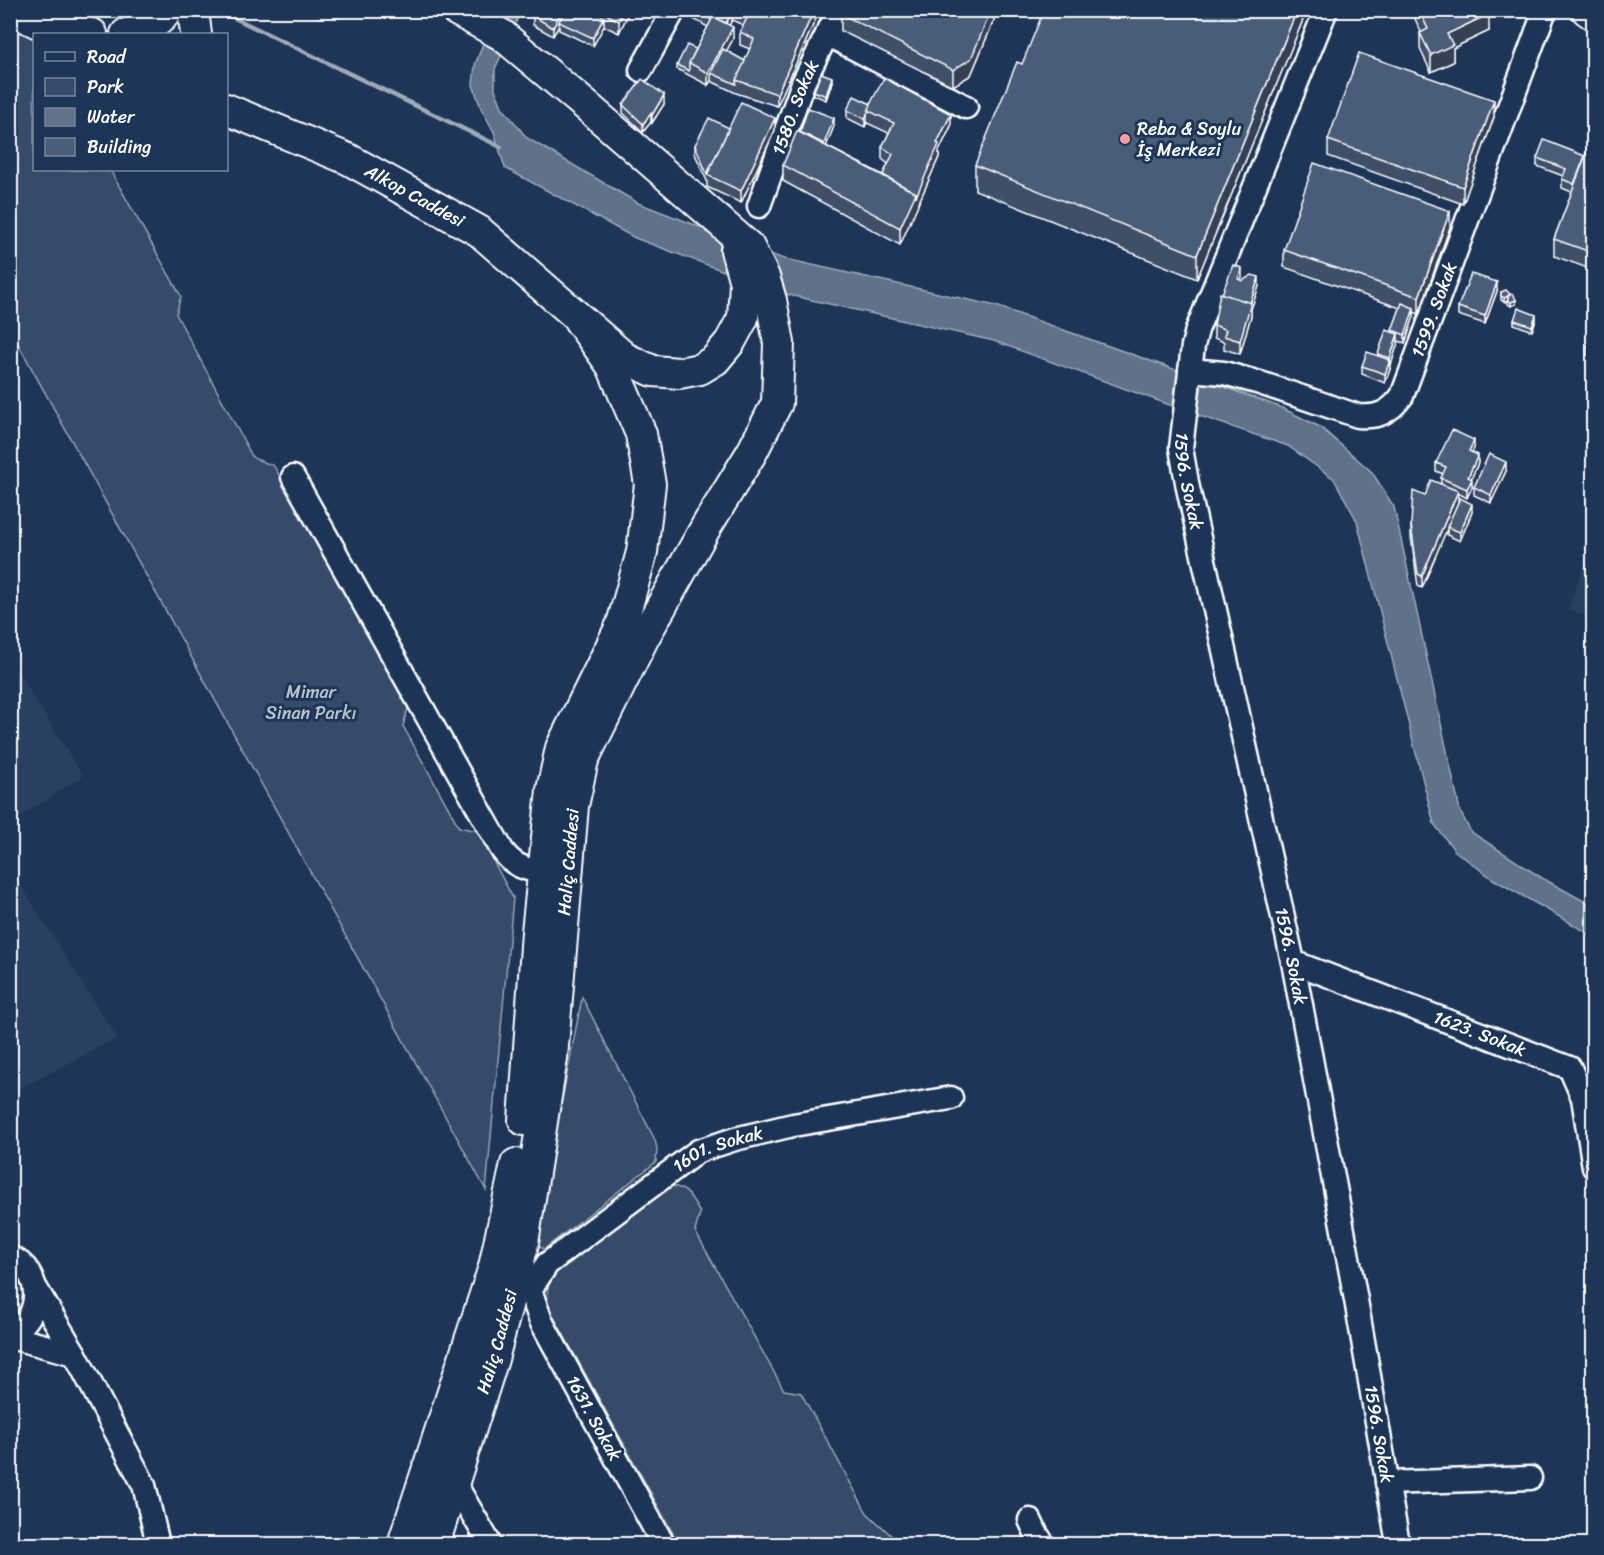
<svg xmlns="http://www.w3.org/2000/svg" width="1604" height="1555" font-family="Sriracha,sans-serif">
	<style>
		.built { fill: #2a4161 }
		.green { fill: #364b69; stroke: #9aa5b4; stroke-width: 1.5 }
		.water { fill: #617289; stroke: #a0aab8; stroke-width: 1.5 }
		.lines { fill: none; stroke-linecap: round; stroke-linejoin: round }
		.stream { stroke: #a0aab8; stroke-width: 4.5 }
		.minor-casing { stroke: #fff; stroke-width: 27 }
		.major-casing { stroke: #fff; stroke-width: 34 }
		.minor { stroke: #1d3557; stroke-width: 22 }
		.major { stroke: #1d3557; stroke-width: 30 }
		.wall { fill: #405068; stroke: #fff; stroke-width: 1.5; fill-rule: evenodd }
		.shaded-wall { fill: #344155; stroke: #fff; stroke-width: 1.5 }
		.building { fill: #4a5d79; stroke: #fff; stroke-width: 1.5 }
		.poi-dot { fill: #ff9aa2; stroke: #1d3557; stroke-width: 2 }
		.labels { text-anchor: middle; stroke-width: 6; stroke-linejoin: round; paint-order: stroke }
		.street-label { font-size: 18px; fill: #fff; stroke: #1d3557 }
		.poi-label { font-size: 18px; fill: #fff; stroke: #1d3557; text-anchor: start }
		.park-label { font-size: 18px; fill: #b9c0ca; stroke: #1d3557 }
	</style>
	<rect width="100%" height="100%" fill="#1d3557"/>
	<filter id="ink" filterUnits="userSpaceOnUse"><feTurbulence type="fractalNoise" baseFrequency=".0167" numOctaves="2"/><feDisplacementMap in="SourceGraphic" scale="12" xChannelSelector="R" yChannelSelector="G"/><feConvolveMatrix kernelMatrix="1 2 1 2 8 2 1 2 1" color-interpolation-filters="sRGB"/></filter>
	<g filter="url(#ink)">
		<g class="built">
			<polygon points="1593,539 1593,619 1568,609"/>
			<polygon points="11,661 83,776 11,823 10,823"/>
			<polygon points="10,868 117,1038 11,1093 10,1093"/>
		</g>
		<g class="green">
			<polygon points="10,22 35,34 34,170 110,170 181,296 176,314 253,458 274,466 408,708 403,726 459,827 477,831 513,898 486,1190 11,331"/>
			<polygon points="582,997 655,1140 657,1149 656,1162 544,1249 534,1244"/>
			<path d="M672,1186C690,1189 692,1200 700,1213L695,1231L784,1390L801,1393L867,1513L892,1536L915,1544H679L549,1308C545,1294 548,1285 554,1273L640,1207Z"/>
		</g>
		<polygon class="water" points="495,11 521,11 495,69 495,89 502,107 527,138 638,203 781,258 996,306 1280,407 1320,427 1372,472 1394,507 1460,811 1471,832 1542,878 1593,906 1593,936 1493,879 1455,851 1434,824 1357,521 1334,479 1288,446 1200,416 994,341 785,294 635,238 505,168 494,132 481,108 473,85 475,65"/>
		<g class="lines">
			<polyline class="stream" points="220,11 501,147"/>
			<defs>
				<g id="minor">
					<path id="s1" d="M1326,10L1197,330L1193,346L1181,448L1188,488L1293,962L1356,1300L1398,1544"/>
					<polyline points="827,34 966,107"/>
					<polyline points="641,70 674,10"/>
					<path id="s2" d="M759,206L803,83L839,10"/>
					<path id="s3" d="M1190,370L1224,373L1260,383L1358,416C1378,418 1390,412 1402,396L1545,10"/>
					<path d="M293,477L502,850C512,865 525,870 544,872"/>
					<path id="s4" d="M1293,962L1570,1068L1583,1098L1594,1167"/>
					<path d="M10,1257C44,1271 43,1319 10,1333"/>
					<polyline points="35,1287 75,1354 144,1485 158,1544"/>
					<polyline points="10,1337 75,1354"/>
					<polyline points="454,1482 490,1544"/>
					<polyline points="1387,1483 1530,1478"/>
					<polyline points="1030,1520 1036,1533 1043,1544"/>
					<path id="s5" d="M663,1544L541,1321L530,1290L547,1264L698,1151L735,1139L793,1125L951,1098"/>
				</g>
				<g id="major">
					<polyline points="11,10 61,34"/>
					<polyline points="193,10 196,34"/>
					<polyline points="1587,10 1594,15"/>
					<polyline points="44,26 92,34"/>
					<path d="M126,34C142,31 158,25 167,10"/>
					<path id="s6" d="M226,109L348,159L479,231L625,358L653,371L679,373L700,369L715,360L730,342L743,318L745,283L736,250"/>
					<polyline points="524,1120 537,932 552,790 561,748 622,624 642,552 650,484 641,434 612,366 579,320"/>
					<polyline points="403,1544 494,1267 516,1164"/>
					<path id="s7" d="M434,1544L493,1359L522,1249L552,1058L573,806L583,760L643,639L706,527L752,452L777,403L779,343L771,300L764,277L749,247L589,108L502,35L456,10"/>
				</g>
			</defs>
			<use href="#minor" class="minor-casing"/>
			<use href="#major" class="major-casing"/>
			<use href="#minor" class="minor"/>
			<use href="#major" class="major"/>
		</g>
		<g class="wall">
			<polygon points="536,10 630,10 619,33 604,26 593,46 559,30 559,25 553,36 533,25 533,16"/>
			<path d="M690,10H825L823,16L818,14L777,106L736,93L711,81L708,85L677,69V65L696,49L708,27L690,17ZM732,20L743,25L740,32V45L750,49L745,61L726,51L733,39L729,25Z"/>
			<polygon points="994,10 994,20 971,75 953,86 841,31 841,14"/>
			<polygon points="1307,10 1197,279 975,190 975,165 1022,64"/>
			<polygon points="1411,10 1487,10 1489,31 1453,48 1453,62 1431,72 1420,49 1420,33 1421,32"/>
			<polygon points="832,82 826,100 814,95 814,91"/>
			<polygon points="664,104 652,123 651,122 643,132 623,113 623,105"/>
			<polygon points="871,104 951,126 939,151 939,157 900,245 783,181 783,165 800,132 834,126 826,146 883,175 888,164 882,159 882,147 889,133 867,123 867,121 865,127 847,118 847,110"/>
			<polygon points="1494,117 1463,204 1328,156 1328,140"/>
			<polygon points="729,128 775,130 741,203 707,187 707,181 695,154 695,145"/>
			<polygon points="1593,151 1593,270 1554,256 1554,239 1572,192 1562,188 1562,179 1563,176 1537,166 1537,158 1585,156"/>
			<polygon points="1450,227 1419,314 1414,312 1414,316 1405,343 1398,341 1390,369 1385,383 1362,374 1362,366 1378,356 1378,354 1392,332 1400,308 1284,267 1284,250"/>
			<polygon points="1242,277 1240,280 1259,286 1251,309 1251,316 1240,354 1224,349 1224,342 1214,338 1214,325 1222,294"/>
			<polygon points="1497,291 1485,324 1458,315 1458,307"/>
			<polygon points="1501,292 1509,296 1516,304 1511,306 1508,304 1508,301 1504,302 1501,300"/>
			<polygon points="1536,319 1532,331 1514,324 1514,320"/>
			<polygon points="1593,333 1593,358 1587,355 1587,347"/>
			<polygon points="1474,448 1472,452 1478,463 1471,479 1472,487 1467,498 1458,493 1458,503 1472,512 1460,541 1447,535 1447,528 1422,588 1418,586 1411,537 1411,525 1425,496 1441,484 1441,478 1443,474 1436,471 1436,463"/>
			<polygon points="1506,471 1491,503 1474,495 1474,487"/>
		</g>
		<g class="shaded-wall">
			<polygon points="562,10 567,10 559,22 559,25 553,36 553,28"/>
			<polygon points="624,10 630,10 619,33 619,21"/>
			<polygon points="814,10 818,10 818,14 777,106 777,94"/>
			<polygon points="991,10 994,10 994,20 971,75 953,86 953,70"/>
			<polygon points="1297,10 1307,10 1197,279 1197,255"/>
			<polygon points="732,12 732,20 724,35 724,27"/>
			<polygon points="1489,14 1489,31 1453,48 1453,62 1431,72 1431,55 1447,34"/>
			<polygon points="604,17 604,26 593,46 593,38"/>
			<polygon points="733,27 733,39 714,74 711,73 711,81 708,85 708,73"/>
			<polygon points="832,77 832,82 826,100 826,96"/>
			<polygon points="664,95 664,104 652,123 652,115"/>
			<polygon points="1494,100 1494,117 1463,204 1463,187"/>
			<polygon points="651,113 651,122 643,132 643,124"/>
			<polygon points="867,113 867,121 865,127 865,119"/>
			<polygon points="951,114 951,126 939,151 939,157 900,245 900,228 937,143"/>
			<polygon points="775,118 775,130 741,203 741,191"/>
			<polygon points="834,118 834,126 821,160 821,151"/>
			<polygon points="1450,211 1450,227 1419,314 1419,297"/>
			<polygon points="1242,268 1242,277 1238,288 1238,279"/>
			<polygon points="1259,277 1259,286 1251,309 1251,316 1240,354 1240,341 1249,307"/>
			<polygon points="1497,282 1497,291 1485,324 1485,316"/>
			<polygon points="1508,296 1508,301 1504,302 1504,298"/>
			<polygon points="1516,300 1516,304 1511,306 1511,302"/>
			<polygon points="1414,308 1414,316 1405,343 1405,335"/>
			<polygon points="1536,315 1536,319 1532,331 1532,326"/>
			<polygon points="1398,334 1398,343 1390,367 1390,358"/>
			<polygon points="1390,360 1390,369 1385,383 1385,374"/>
			<polygon points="1474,440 1474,448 1469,459 1469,451"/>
			<polygon points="1478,455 1478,463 1468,486 1468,477"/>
			<polygon points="1506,462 1506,471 1491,503 1491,495"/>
			<polygon points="1472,479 1472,487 1467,498 1467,489"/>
			<polygon points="1458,491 1458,503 1422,588 1422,576"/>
			<polygon points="1472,504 1472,512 1460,541 1460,532"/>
		</g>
		<g class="building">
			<polygon points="536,10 562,10 553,28 533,16"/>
			<polygon points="565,10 590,10 604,17 593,38 559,22"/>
			<polygon points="598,10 624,10 619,21"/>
			<polygon points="693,10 749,10 745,18 732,12 726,23 713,17 712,20"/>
			<polygon points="751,10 814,10 777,94 736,80 754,39 740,32"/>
			<polygon points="843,10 991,10 971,59 953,70 841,14"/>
			<polygon points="1044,10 1297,10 1197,255 975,165 1017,62 1022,64"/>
			<polygon points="1419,10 1487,10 1489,14 1447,34 1453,45 1431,55 1420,33 1428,29"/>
			<polygon points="713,17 733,27 708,73 689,63"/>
			<polygon points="687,45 696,49 689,63 689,71 677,65"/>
			<polygon points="723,49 745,61 736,80 736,84 711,73"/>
			<polygon points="1359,53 1494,100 1463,187 1328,140"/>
			<polygon points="821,73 832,77 826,96 814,91"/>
			<polygon points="884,78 951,114 937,143 939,144 916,197 916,193 883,175 893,154 882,147 894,123 867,110"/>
			<polygon points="642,79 664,95 652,115 651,113 643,124 623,105"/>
			<polygon points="854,96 871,104 865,119 847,110"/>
			<polygon points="741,102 775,118 741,191 707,175"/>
			<polygon points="808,108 834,118 824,144 800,132"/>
			<polygon points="709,118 729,128 707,174 695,145"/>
			<polygon points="797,131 916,193 900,228 783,165"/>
			<polygon points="1544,140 1585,156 1574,184 1562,179 1566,169 1537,158"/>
			<polygon points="1588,149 1593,151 1593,253 1554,239"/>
			<polygon points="1314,163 1450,211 1419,297 1284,250"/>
			<polygon points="1233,265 1242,268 1238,279 1242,281 1252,275 1259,277 1250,303 1222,294"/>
			<polygon points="1471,274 1497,282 1485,316 1458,307"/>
			<polygon points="1506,290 1509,293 1509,296 1511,294 1514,295 1516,300 1511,302 1508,300 1508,296 1504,298 1501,296 1501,292"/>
			<polygon points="1220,293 1251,303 1240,341 1224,336 1226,330 1214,325"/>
			<polygon points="1402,303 1414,308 1405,335 1392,330"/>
			<polygon points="1518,308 1536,315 1532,326 1514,320"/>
			<polygon points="1386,330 1398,334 1390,358 1378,354"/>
			<polygon points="1593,333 1593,349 1587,347"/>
			<polygon points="1367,352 1390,360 1385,374 1362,366"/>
			<polygon points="1452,430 1474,440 1469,451 1478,455 1468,477 1472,479 1467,489 1441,478 1446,467 1436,463"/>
			<polygon points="1489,454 1506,462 1491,495 1474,487"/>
			<polygon points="1431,480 1458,491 1422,576 1418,574 1411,525 1413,491 1425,496"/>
			<polygon points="1460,498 1472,504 1460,532 1447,527"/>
		</g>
	</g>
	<circle class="poi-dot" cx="1125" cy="139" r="6"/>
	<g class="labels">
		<g class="street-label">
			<text dy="6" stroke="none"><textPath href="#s2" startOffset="105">1580. Sokak</textPath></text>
			<text dy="6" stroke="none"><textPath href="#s6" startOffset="208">Alkop Caddesi</textPath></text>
			<text dy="6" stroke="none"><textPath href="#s3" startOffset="318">1599. Sokak</textPath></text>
			<text dy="6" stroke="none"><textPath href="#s1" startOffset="498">1596. Sokak</textPath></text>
			<text dy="6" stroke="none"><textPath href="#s7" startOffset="698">Haliç Caddesi</textPath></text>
			<text dy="6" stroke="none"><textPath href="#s1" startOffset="984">1596. Sokak</textPath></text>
			<text dy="6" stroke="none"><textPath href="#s4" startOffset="200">1623. Sokak</textPath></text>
			<text dy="6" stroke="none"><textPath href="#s5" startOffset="526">1601. Sokak</textPath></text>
			<text dy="6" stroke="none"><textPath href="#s7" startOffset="212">Haliç Caddesi</textPath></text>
			<text transform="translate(594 1418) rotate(61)" y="6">1631. Sokak</text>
			<text dy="6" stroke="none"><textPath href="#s1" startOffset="1470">1596. Sokak</textPath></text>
		</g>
		<g class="poi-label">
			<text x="1137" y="135">Reba &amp; Soylu<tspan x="1137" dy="21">İş Merkezi</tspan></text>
		</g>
		<g class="park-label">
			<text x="311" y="698">Mimar<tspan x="311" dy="21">Sinan Parkı</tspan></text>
		</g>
	</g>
	<rect width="1604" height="1555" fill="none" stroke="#1d3557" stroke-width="36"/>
	<rect x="18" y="18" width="1568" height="1519" fill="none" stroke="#fff" stroke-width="2" filter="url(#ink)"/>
	<rect x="33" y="33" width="195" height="138" fill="#1d3557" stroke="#77869a" stroke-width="1.5"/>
	<rect x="45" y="52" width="30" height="9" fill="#1d3557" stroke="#77869a" stroke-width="1.5"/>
	<text x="87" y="63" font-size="18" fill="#ffffff">Road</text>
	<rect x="45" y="78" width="30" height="18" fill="#364b69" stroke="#77869a" stroke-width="1.5"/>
	<text x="87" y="93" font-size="18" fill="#ffffff">Park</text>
	<rect x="45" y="108" width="30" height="18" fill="#617289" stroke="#77869a" stroke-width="1.5"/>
	<text x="87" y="123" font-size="18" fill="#ffffff">Water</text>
	<rect x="45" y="138" width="30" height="18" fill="#4a5d79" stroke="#77869a" stroke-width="1.5"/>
	<text x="87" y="153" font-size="18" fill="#ffffff">Building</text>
</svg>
